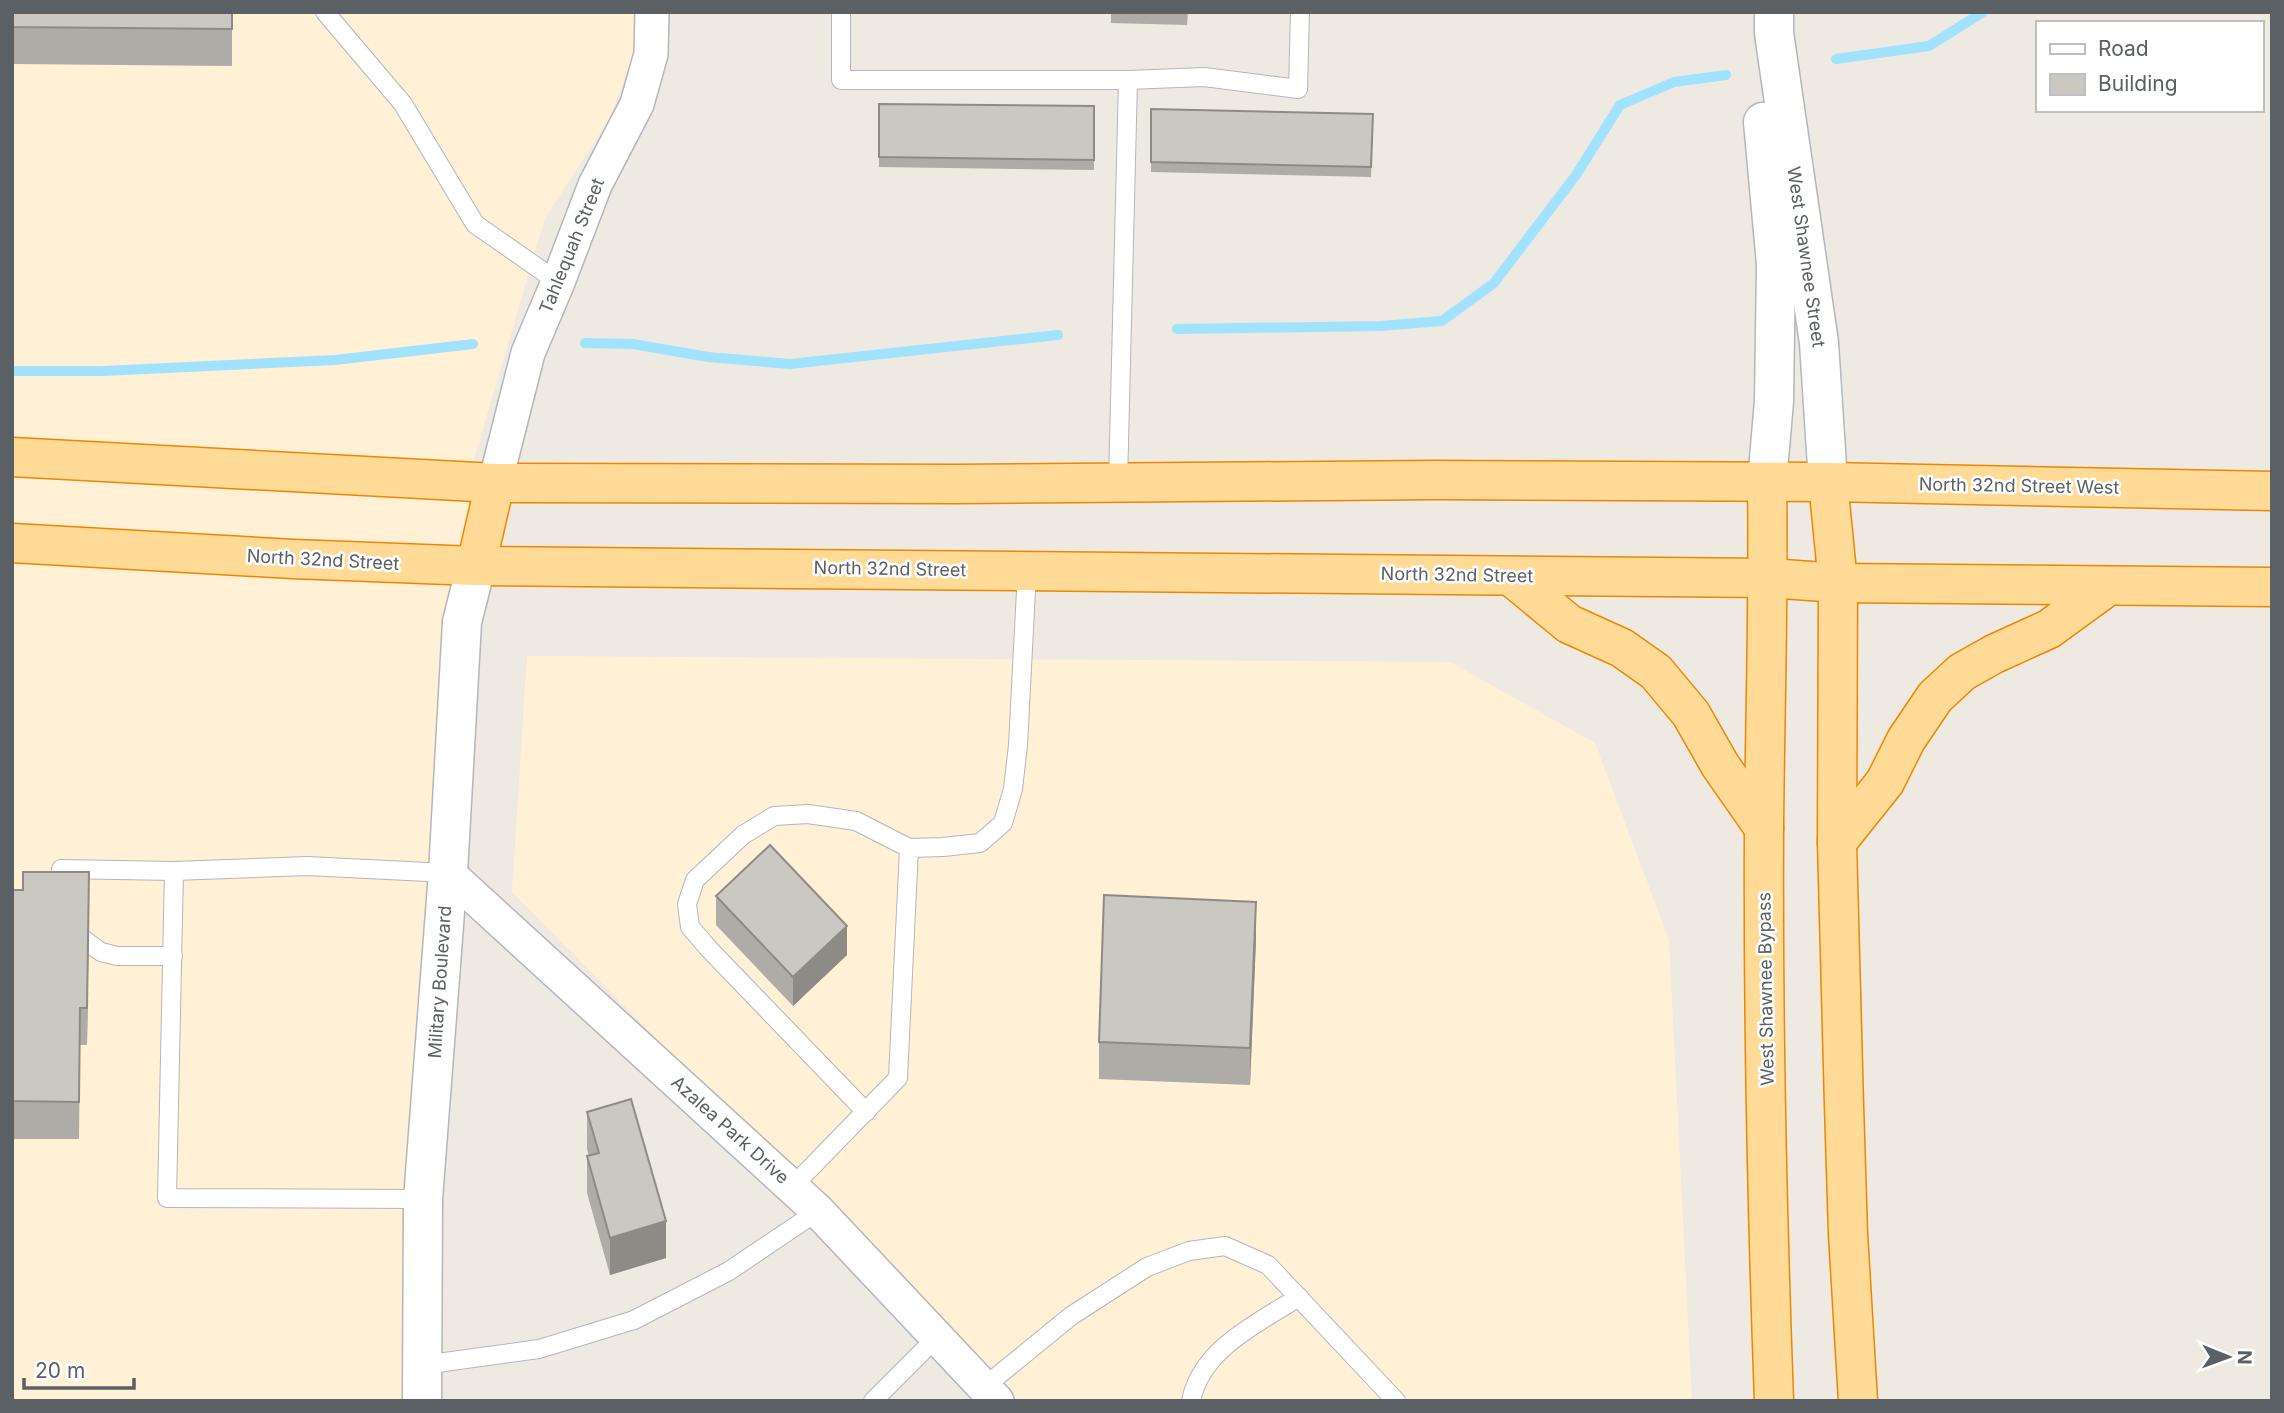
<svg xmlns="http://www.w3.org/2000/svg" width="2284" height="1413" font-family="Inter,sans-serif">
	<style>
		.commercial { fill: #fff0d6 }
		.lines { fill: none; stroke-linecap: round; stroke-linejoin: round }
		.stream { stroke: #a1e2ff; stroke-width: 10 }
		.service-casing { stroke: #b3b6ba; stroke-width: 20 }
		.minor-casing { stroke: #b3b6ba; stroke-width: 36 }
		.tertiary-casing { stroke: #b3b6ba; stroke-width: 41 }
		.trunk-casing { stroke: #f08600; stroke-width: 41 }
		.service { stroke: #fff; stroke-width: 18 }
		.minor { stroke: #fff; stroke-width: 33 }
		.tertiary { stroke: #fff; stroke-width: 38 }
		.trunk { stroke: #ffdb97; stroke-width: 38 }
		.wall { fill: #afaba6 }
		.shaded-wall { fill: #8e8b87 }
		.building { fill: #cbc7c1; stroke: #8e8b87; stroke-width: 2 }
		.labels { text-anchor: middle; stroke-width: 5; stroke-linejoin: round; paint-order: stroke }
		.street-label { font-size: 18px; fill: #5a6063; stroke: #fff }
	</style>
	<rect width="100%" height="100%" fill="#eeeae2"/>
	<g class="commercial">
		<polygon points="12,12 637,12 635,51 610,118 545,218 473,463 435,1401 12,1401"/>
		<polygon points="527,656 1450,662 1595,743 1669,940 1692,1401 1013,1401 512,892"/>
	</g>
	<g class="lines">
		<g class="stream">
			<polyline points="1836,59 1929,46 1983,12"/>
			<polyline points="1177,329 1381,326 1442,321 1494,283 1576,175 1620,105 1674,82 1726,75"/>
			<polyline points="585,343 633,344 708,357 790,364 1058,335"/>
			<polyline points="12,371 103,371 335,360 473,344"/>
		</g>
		<defs>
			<g id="service">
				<polyline points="325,12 403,104 475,224 558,282"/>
				<polyline points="841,12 841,80 1128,80 1204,77 1298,89 1300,12"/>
				<polyline points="1118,483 1128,80"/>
				<polyline points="174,871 167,1198 423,1199"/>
				<polyline points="62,894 61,869 174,871 307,866 448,873"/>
				<polyline points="71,928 72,931 101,952 117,956 173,956"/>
				<polyline points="866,1112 709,949 690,927 687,904 695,880 743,835 774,816 808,814 856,821 909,848"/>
				<polyline points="792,1187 898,1078 909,848 943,847 980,843 1003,823 1013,789 1018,745 1027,571"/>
				<polyline points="423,1365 539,1349 634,1320 729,1271 818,1211"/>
				<polyline points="984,1387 1071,1316 1147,1267 1189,1251 1225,1246 1268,1265 1396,1401"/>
				<polyline points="873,1401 937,1337"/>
				<path d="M1191,1401C1201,1349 1258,1323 1299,1297"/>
			</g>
			<g id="minor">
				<polyline points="495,483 528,353 558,282 595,185 637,104 651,54 652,12"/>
				<polyline points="448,873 818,1211 997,1401"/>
			</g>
			<g id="tertiary">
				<polyline points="1774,12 1774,33 1819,343 1828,482"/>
				<polyline points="1763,122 1776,264 1774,401 1767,482"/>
				<polyline points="422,1401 423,1199 448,873 462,622 476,566"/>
			</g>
			<g id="trunk">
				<polyline points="12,457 495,483 957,484 1435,480 1828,482 2272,491"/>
				<path d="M1767,482C1769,597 1765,712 1764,827C1763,1018 1767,1210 1774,1401"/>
				<polyline points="1828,482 1838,583 1837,842 1844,1105 1848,1234 1858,1401"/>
				<polyline points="12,543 293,559 476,566 1769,578 1838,583 2272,587"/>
				<polyline points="476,566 495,483"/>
				<polyline points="1512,577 1569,624 1622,648 1656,672 1691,714 1720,765 1764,828"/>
				<polyline points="1837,842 1885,782 1906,740 1935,697 1962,672 1994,654 2049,629 2108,586"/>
			</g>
		</defs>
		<use href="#service" class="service-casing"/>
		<use href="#minor" class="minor-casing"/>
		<use href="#tertiary" class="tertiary-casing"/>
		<use href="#trunk" class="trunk-casing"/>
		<use href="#service" class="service"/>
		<use href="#minor" class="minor"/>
		<use href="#tertiary" class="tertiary"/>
		<use href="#trunk" class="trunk"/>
	</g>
	<g class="wall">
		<polygon points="12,12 232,12 232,66 12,64"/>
		<polygon points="1111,12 1188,12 1187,25 1111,23"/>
		<polygon points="879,104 1094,106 1094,170 879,167"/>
		<polygon points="1151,109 1373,114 1371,177 1151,172"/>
		<polygon points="12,890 89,909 87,1045 80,1045 79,1139 12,1139"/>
		<polygon points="716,896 847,955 793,1006 716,925"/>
		<polygon points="1256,939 1250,1085 1099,1079 1099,1042"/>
		<polygon points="587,1112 666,1258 610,1275 587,1193 587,1156 589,1156 587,1149"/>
	</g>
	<g class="shaded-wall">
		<polygon points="89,872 89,909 87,1045 87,1008"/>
		<polygon points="1256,902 1256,939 1250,1085 1250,1048"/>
		<polygon points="847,926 847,955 793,1006 793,977"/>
		<polygon points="666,1221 666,1258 610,1275 610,1238"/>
	</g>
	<g class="building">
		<polygon points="12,12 232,12 232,29 12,27"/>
		<polygon points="879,104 1094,106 1094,160 879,157"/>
		<polygon points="1151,109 1373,114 1371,167 1151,162"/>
		<polygon points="770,845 847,926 793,977 716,896"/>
		<polygon points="23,872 89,872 87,1008 80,1008 79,1102 12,1101 12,890 23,890"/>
		<polygon points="1104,895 1256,902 1250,1048 1099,1042"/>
		<polygon points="631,1099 666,1221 610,1238 587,1156 599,1153 587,1112"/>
	</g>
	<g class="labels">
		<g class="street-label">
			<text transform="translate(572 246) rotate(-68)" y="6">Tahlequah Street</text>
			<text transform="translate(1806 257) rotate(82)" y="6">West Shawnee Street</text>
			<text transform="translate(2019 486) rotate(1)" y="6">North 32nd Street West</text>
			<text transform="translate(323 560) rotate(3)" y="6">North 32nd Street</text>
			<text transform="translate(890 569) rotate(1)" y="6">North 32nd Street</text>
			<text transform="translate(1457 575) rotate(1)" y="6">North 32nd Street</text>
			<text transform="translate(440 982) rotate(-86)" y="6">Military Boulevard</text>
			<text transform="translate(1766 989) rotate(-91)" y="6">West Shawnee Bypass</text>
			<text transform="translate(730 1130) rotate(42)" y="6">Azalea Park Drive</text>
		</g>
	</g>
	<rect width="2284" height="1413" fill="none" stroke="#5a6063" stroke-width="28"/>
	<rect x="2036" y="21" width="228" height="91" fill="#ffffff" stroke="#bdbfc1" stroke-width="2"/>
	<rect x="2050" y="44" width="35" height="10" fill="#ffffff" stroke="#bdbfc1" stroke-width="2"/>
	<text x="2098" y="56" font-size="21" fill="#5a6063">Road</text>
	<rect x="2050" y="74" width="35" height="21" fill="#cbc7c1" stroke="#bdbfc1" stroke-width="2"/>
	<text x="2098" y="91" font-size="21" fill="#5a6063">Building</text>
	<g transform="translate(2228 1357) rotate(91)" stroke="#ffffff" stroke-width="5" paint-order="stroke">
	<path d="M0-5L12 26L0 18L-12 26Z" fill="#5a6063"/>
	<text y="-10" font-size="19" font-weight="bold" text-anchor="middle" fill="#5a6063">N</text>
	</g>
	<path d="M24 1378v10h110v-10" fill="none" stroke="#5a6063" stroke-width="3.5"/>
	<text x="35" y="1378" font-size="21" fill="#5a6063" stroke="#ffffff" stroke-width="5" paint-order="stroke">20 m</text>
</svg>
